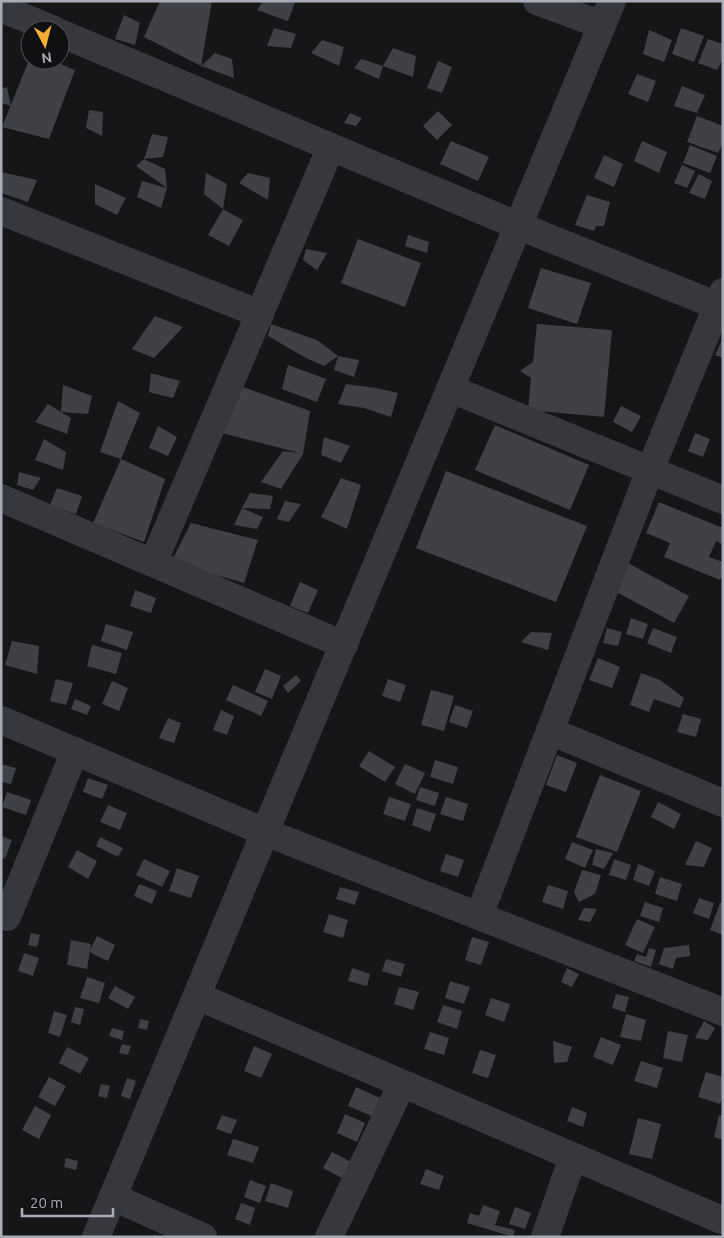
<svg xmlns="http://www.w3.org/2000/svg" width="724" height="1238" font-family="Ubuntu,sans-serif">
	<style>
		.building { fill: #404145 }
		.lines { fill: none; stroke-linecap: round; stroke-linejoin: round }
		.minor { stroke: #37383d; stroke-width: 28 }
	</style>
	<rect width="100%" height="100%" fill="#161618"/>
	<g class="building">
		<polygon points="160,1 212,1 201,66 215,53 232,59 234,78 201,66 144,37"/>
		<polygon points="263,1 293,1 295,2 288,21 257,10"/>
		<polygon points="124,15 140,23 135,45 115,39"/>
		<polygon points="274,28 296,34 291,48 267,46"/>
		<polygon points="681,28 704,36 694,62 672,54"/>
		<polygon points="649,30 672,40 664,62 643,54"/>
		<polygon points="708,39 723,44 723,59 717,70 698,63"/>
		<polygon points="322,40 344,47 339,66 311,53"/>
		<polygon points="393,48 416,56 413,77 383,66"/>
		<polygon points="361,59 383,66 379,79 354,68"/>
		<polygon points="29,60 51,60 75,70 49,139 2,127"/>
		<polygon points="438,61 452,67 442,93 427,88"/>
		<polygon points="637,74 656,81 648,102 628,94"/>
		<polygon points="682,86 705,95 697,113 674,106"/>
		<polygon points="7,87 11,106 1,103 1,89"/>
		<polygon points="89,110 103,112 102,136 86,128"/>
		<polygon points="438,111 452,125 437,140 423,126"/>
		<polygon points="350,113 362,118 356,126 344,123"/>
		<polygon points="697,116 723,126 723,142 718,153 687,142"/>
		<polygon points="152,134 168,137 163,157 144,159 165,169 167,188 136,166 144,159"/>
		<polygon points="451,141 489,157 478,181 440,164"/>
		<polygon points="642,141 667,152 659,173 634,161"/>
		<polygon points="690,145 717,156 710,173 683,163"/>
		<polygon points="604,155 623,164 614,187 594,178"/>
		<polygon points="682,165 695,171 687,188 674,183"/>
		<polygon points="1,172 37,180 28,202 1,193"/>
		<polygon points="206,173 227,184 223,209 243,220 229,246 208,235 223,209 204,194"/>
		<polygon points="248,173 270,178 268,200 239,183"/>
		<polygon points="699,174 712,181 705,199 689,193"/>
		<polygon points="142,181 167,188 161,208 137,197"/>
		<polygon points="95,184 126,198 117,215 95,204"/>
		<polygon points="587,195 610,202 604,226 596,226 594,231 575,225"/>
		<polygon points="408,235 429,242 427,253 405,246"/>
		<polygon points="358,239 421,263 405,307 341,283"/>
		<polygon points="306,249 327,253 317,270 303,260"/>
		<polygon points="541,268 591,283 577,324 528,308"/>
		<polygon points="155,316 183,327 154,358 132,349"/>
		<polygon points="271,324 317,340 338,356 359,360 354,377 334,370 338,356 324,366 306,358 268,336"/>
		<polygon points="537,324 612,330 604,417 528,410 531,378 520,371 533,362"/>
		<polygon points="723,338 723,358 715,355"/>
		<polygon points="288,365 326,379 317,402 282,389"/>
		<polygon points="151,373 180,381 173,398 149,392"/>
		<polygon points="346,384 376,388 398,393 391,417 364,408 338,404"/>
		<polygon points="63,385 92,396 88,414 61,412 71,418 67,434 35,422 48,404 61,412"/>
		<polygon points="243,387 310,411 303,454 281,489 261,482 283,451 300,453 222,433"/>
		<polygon points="118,401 140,413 121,459 100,452"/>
		<polygon points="621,406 641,416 632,432 613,422"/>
		<polygon points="495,425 589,465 570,510 475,470"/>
		<polygon points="158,426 177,437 168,456 149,448"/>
		<polygon points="695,433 710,439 703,457 688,451"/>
		<polygon points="324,437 350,446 341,463 321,455"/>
		<polygon points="44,439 66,452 63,470 35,460"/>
		<polygon points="121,459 165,479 144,542 93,523"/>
		<polygon points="446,471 587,526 556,602 416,548"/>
		<polygon points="19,472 41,478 33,490 17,485"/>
		<polygon points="341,478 361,485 347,529 321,517"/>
		<polygon points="57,488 82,496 76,514 50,505"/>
		<polygon points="250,493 273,496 270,509 242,508"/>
		<polygon points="285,501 301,504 289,522 277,519"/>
		<polygon points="659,502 723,528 723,545 716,541 709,557 723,562 723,574 720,580 664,557 670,543 646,533"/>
		<polygon points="242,508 263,517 257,529 234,525"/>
		<polygon points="191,523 258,540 244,583 171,562"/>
		<polygon points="624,561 689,596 674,623 609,588"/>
		<polygon points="300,582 318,590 308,613 290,606"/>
		<polygon points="135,590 156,598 151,613 130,606"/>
		<polygon points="631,618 648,624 643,639 626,634"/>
		<polygon points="106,624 133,632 127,650 101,641"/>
		<polygon points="607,628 622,632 618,646 603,643"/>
		<polygon points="653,628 677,637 671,653 647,643"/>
		<polygon points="531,632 552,633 548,650 521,642"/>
		<polygon points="12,641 39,646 37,674 5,665"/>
		<polygon points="92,645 122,653 116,674 87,666"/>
		<polygon points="598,658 620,667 612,688 589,680"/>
		<polygon points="265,669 281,676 272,699 255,692"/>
		<polygon points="641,673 660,680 684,698 680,708 654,699 649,712 630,705"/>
		<polygon points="296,675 301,681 288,693 283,686"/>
		<polygon points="56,679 73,683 66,705 50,701"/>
		<polygon points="388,679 406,685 400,702 382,696"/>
		<polygon points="112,681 128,688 119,711 102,704"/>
		<polygon points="233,685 268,701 261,716 226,700"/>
		<polygon points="431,690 454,696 444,731 421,725"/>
		<polygon points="75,699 91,706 87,715 71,709"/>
		<polygon points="455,705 473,711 467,728 449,722"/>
		<polygon points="221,710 234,716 227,735 213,730"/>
		<polygon points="683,714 701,719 696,737 677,732"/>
		<polygon points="168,718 181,723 174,743 159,738"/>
		<polygon points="369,751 395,767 385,782 359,766"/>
		<polygon points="557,755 577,763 566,792 546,785"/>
		<polygon points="435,760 458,767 453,784 430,777"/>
		<polygon points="1,764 16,768 11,784 1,782"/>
		<polygon points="405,764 425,773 415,794 395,784"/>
		<polygon points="600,775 641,791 617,852 576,837"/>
		<polygon points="88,778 108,785 102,799 83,792"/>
		<polygon points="420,787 439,793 435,806 416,800"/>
		<polygon points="7,792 31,800 26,815 2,807"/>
		<polygon points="389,797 411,804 405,821 383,814"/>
		<polygon points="446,797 468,804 463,821 440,814"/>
		<polygon points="658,802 681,814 674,829 651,817"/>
		<polygon points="108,805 127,813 120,830 100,822"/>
		<polygon points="417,808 436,814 430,832 412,825"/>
		<polygon points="1,836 12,840 5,859 1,857"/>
		<polygon points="100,837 123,848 118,857 96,846"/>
		<polygon points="696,841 712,848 704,867 685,865"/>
		<polygon points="572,842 593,850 585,868 565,859"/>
		<polygon points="596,849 613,853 604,869 592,865"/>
		<polygon points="77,850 97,861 88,879 68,867"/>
		<polygon points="446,854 464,860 458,877 440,871"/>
		<polygon points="144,859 170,871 162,887 136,875"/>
		<polygon points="614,859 631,865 626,880 609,875"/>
		<polygon points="638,864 655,871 649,886 633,880"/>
		<polygon points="177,868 199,876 191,898 169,891"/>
		<polygon points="582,870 601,875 595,894 579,902 574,892"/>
		<polygon points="660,877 682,884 677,901 655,894"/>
		<polygon points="139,884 157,891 152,904 134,896"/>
		<polygon points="548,885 568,891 563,909 542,902"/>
		<polygon points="340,887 359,892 355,905 336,899"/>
		<polygon points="699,898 714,903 709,919 693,913"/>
		<polygon points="645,902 663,908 659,922 640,916"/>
		<polygon points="720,903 723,904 723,935 710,930"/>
		<polygon points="584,908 597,909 590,922 578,920"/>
		<polygon points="329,914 348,920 343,938 323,932"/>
		<polygon points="637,919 655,927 643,953 625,945"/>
		<polygon points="31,933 40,935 37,947 28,945"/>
		<polygon points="97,936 115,945 108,961 89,952"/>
		<polygon points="472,937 489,942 481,965 465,960"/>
		<polygon points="71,940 91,944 87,969 67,965"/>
		<polygon points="689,945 690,956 676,958 673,969 659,964 664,948"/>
		<polygon points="649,948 656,950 651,967 634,961 637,954 646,957"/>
		<polygon points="24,953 39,958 33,976 18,971"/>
		<polygon points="386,959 405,964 401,977 382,971"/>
		<polygon points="352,968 370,974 367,986 348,981"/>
		<polygon points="567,968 579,974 572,987 561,982"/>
		<polygon points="87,977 105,983 99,1003 80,998"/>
		<polygon points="450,981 470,987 464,1004 445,998"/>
		<polygon points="115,986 135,997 128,1009 108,998"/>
		<polygon points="399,987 419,992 413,1010 394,1004"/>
		<polygon points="616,994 629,997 625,1012 612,1008"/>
		<polygon points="491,998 510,1004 504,1022 485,1015"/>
		<polygon points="443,1005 462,1011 457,1029 437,1022"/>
		<polygon points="75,1007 84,1009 80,1025 71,1022"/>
		<polygon points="54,1011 67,1015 60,1037 48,1033"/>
		<polygon points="626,1014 646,1020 641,1041 620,1037"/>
		<polygon points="140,1019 149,1021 147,1030 138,1028"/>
		<polygon points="704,1021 715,1028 708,1040 695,1038"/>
		<polygon points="112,1028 124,1031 122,1040 109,1036"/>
		<polygon points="668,1031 688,1035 682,1062 663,1058"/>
		<polygon points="430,1032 449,1038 444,1055 424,1049"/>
		<polygon points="601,1037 621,1045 613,1065 593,1057"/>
		<polygon points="553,1041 572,1047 567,1062 554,1063"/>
		<polygon points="122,1044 131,1046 128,1055 119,1053"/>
		<polygon points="254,1046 272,1054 261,1078 244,1071"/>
		<polygon points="67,1047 89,1058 80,1074 59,1063"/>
		<polygon points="480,1050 496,1055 488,1078 472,1073"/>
		<polygon points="641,1061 663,1068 657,1088 634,1081"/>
		<polygon points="706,1072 723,1077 723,1094 720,1104 698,1097"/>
		<polygon points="49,1077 66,1086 55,1106 38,1097"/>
		<polygon points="127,1078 136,1081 130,1099 121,1096"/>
		<polygon points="101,1084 110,1086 107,1098 98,1096"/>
		<polygon points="356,1087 380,1098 372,1116 348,1106"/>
		<polygon points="35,1106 51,1115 39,1139 22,1130"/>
		<polygon points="572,1107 587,1113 583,1127 567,1121"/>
		<polygon points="345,1114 365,1123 357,1142 337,1133"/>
		<polygon points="222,1115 237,1120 231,1134 216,1129"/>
		<polygon points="719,1115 723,1116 723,1140 714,1137"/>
		<polygon points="638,1118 661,1124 652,1159 629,1154"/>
		<polygon points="233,1139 259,1147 253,1163 227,1155"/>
		<polygon points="332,1152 353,1163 344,1179 323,1168"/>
		<polygon points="66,1158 78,1161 76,1170 64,1167"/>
		<polygon points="426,1169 444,1176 439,1190 420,1184"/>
		<polygon points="250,1180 266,1186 260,1203 244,1197"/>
		<polygon points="271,1183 293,1191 288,1208 265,1201"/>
		<polygon points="241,1203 255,1208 250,1225 235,1219"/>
		<polygon points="483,1205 500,1211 495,1225 515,1230 513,1237 467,1223 470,1213 479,1216"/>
		<polygon points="515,1207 531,1213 525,1229 509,1224"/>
	</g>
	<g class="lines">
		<g class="minor">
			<polyline points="537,1 602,25"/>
			<polyline points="1,8 54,30"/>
			<polyline points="60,33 519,226 723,308"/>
			<polyline points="1,211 260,314"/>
			<polyline points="451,389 723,500"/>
			<polyline points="1,498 344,645"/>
			<polyline points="153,563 331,147"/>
			<polyline points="1,720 265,832 723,1012"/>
			<polyline points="550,731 723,803"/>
			<polyline points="1,914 7,917 75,751"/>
			<polyline points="479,916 650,470 723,292"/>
			<polyline points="197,996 722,1220"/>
			<polyline points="113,1197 203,1237"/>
			<polyline points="96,1237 612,1"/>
			<polyline points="329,1237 402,1084"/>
			<polyline points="545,1237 573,1157"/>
		</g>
	</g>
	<rect width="724" height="1238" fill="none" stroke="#a8adb8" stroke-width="5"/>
	<g transform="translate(45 45) rotate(173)"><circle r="24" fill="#111113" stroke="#4d4f55"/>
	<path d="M0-4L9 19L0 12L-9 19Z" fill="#f2b134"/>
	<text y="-8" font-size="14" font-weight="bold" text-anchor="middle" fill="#a8adb8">N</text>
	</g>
	<path d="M22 1208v8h91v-8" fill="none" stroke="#a8adb8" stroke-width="2.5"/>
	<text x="30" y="1208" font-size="15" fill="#a8adb8" stroke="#111113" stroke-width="4" paint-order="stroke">20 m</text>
</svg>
